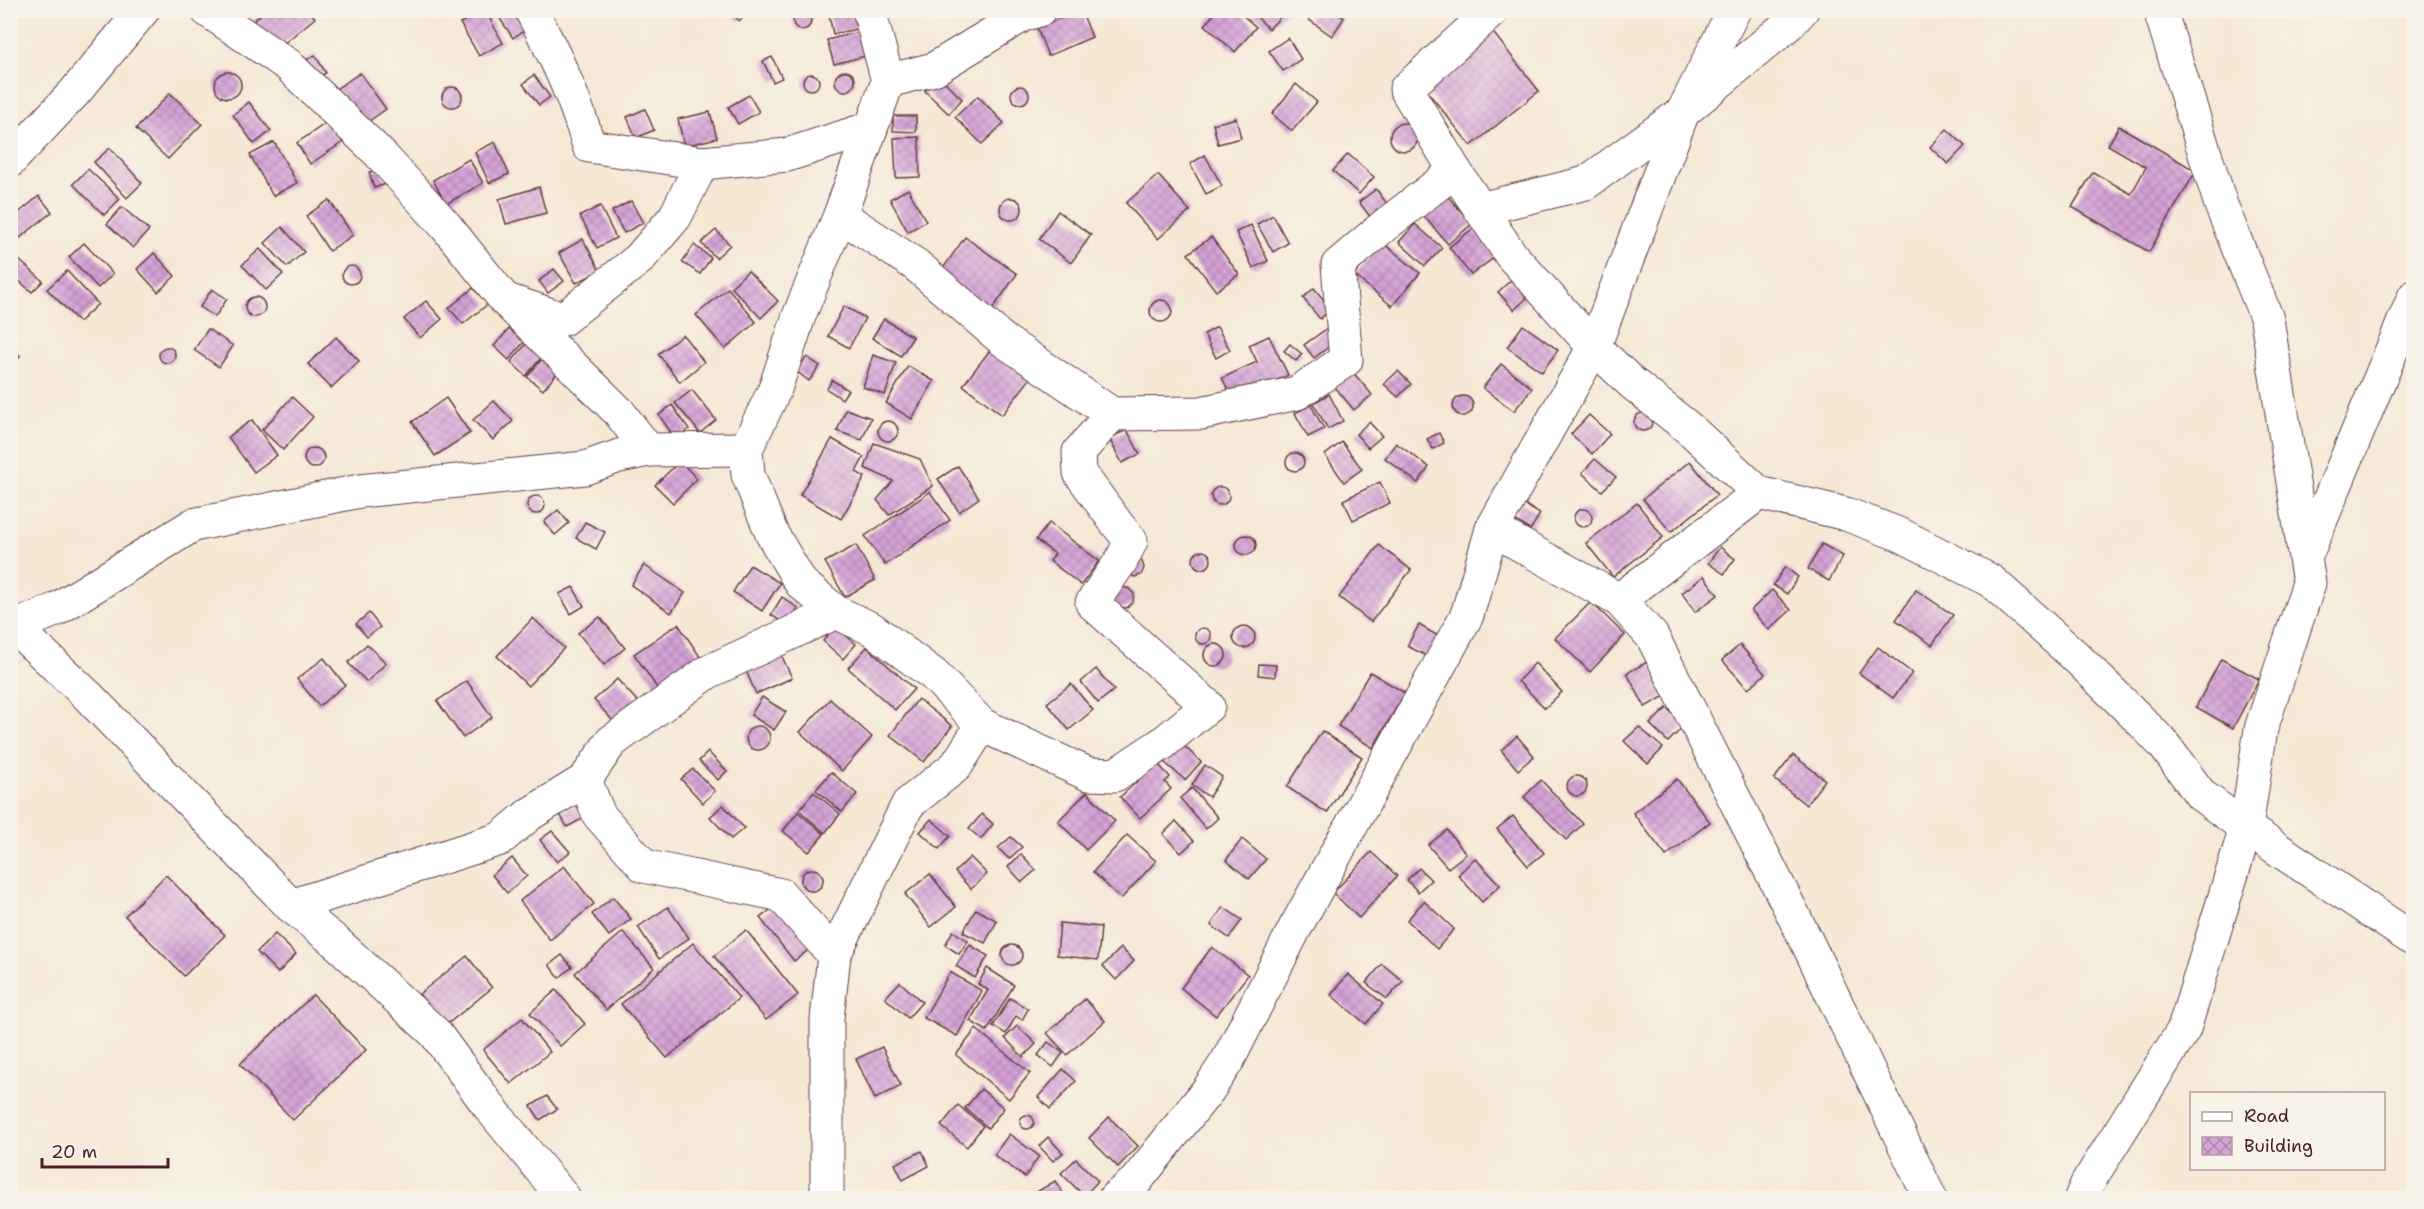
<svg xmlns="http://www.w3.org/2000/svg" width="2424" height="1209" font-family="'Shantell Sans',sans-serif">
	<style>
		.building { fill: url(#building-cross-hatch) }
		.lines { fill: none; stroke-linecap: round; stroke-linejoin: round }
		.street-casing { stroke: #643d44; stroke-width: 35 }
		.street { stroke: #fff; stroke-width: 33 }
	</style>
	<defs>
		<pattern id="building-cross-hatch" width="8" height="8" patternUnits="userSpaceOnUse" patternTransform="scale(1.5)"><rect width="8" height="8" fill="#d6a3d7"/><path d="M0 0l8 8M0 8l8-8" fill="none" stroke="#b084af"/></pattern>
	</defs>
	<rect width="100%" height="100%" fill="#f7f3e8"/>
	<filter id="ink" filterUnits="userSpaceOnUse"><feTurbulence type="fractalNoise" baseFrequency=".0167" numOctaves="2"/><feDisplacementMap in="SourceGraphic" scale="12" xChannelSelector="R" yChannelSelector="G"/><feConvolveMatrix kernelMatrix="1 2 1 2 8 2 1 2 1" color-interpolation-filters="sRGB"/></filter>
	<filter id="wash" filterUnits="userSpaceOnUse"><feTurbulence type="fractalNoise" baseFrequency=".008" numOctaves="4" result="noise"/><feDisplacementMap in="SourceGraphic" scale="24" xChannelSelector="R" yChannelSelector="G"/><feGaussianBlur stdDeviation="1.35" result="paint"/><feColorMatrix in="noise" values="0 0 0 0 0 0 0 0 0 0 0 0 0 0 0 0 0 1.4 0 .05"/><feComposite in="paint" operator="in"/></filter>
	<g filter="url(#wash)">
		<rect width="100%" height="100%" fill="#f5e8d5"/>
		<g id="blocks">
			<g class="building">
				<polygon points="266,10 309,10 315,18 276,50 252,22"/>
				<polygon points="485,10 503,43 479,56 460,23"/>
				<polygon points="494,10 517,10 529,27 513,38"/>
				<polygon points="730,10 752,10 739,21"/>
				<polygon points="853,10 857,29 833,34 829,15"/>
				<polygon points="1081,10 1092,37 1048,56 1037,28"/>
				<polygon points="1217,10 1237,10 1256,27 1235,52 1205,25"/>
				<polygon points="1250,10 1287,10 1269,29"/>
				<polygon points="1314,10 1332,10 1344,18 1332,36 1308,19"/>
				<circle cx="802" cy="21" r="9"/>
				<polygon points="1491,30 1539,91 1471,146 1422,85"/>
				<polygon points="859,32 866,56 834,64 827,40"/>
				<polygon points="1288,38 1301,59 1283,71 1269,51"/>
				<polygon points="315,55 326,73 313,80 302,62"/>
				<polygon points="772,57 782,78 773,82 763,61"/>
				<circle cx="845" cy="81" r="10"/>
				<circle cx="228" cy="85" r="13"/>
				<polygon points="360,73 386,109 362,126 336,89"/>
				<circle cx="811" cy="82" r="8"/>
				<polygon points="534,75 550,97 539,105 523,84"/>
				<polygon points="939,76 962,99 949,114 925,91"/>
				<polygon points="1296,84 1317,102 1292,131 1272,114"/>
				<circle cx="1020" cy="95" r="9"/>
				<circle cx="452" cy="97" r="10"/>
				<polygon points="170,93 202,124 168,159 136,129"/>
				<polygon points="749,95 759,112 738,124 728,107"/>
				<polygon points="978,96 1004,123 982,144 955,117"/>
				<polygon points="249,102 271,131 254,144 233,115"/>
				<polygon points="645,109 654,130 636,138 627,117"/>
				<polygon points="710,112 717,138 684,146 678,119"/>
				<polygon points="893,116 916,116 916,132 893,131"/>
				<polygon points="1236,118 1241,138 1218,144 1213,124"/>
				<polygon points="329,121 343,142 310,164 297,143"/>
				<circle cx="1404" cy="137" r="14"/>
				<polygon points="2119,126 2196,171 2149,252 2072,207 2093,172 2131,194 2146,167 2108,145"/>
				<polygon points="1947,129 1965,146 1948,164 1930,147"/>
				<polygon points="919,137 920,177 896,178 894,138"/>
				<polygon points="274,142 297,183 273,196 250,155"/>
				<polygon points="495,142 509,174 489,183 475,152"/>
				<polygon points="110,148 142,183 127,198 94,162"/>
				<polygon points="1348,154 1374,177 1359,194 1333,171"/>
				<polygon points="1205,155 1222,186 1206,194 1190,164"/>
				<polygon points="469,159 483,183 446,204 433,180"/>
				<polygon points="88,169 120,199 104,215 73,184"/>
				<polygon points="381,169 386,184 374,188 369,172"/>
				<polygon points="1158,175 1190,211 1158,239 1126,203"/>
				<polygon points="539,187 546,213 506,224 499,199"/>
				<polygon points="908,189 926,221 908,232 890,199"/>
				<polygon points="1376,189 1388,205 1371,218 1359,202"/>
				<polygon points="1445,193 1472,224 1448,244 1421,213"/>
				<polygon points="39,196 52,212 15,242 10,236 10,220"/>
				<circle cx="1011" cy="209" r="11"/>
				<polygon points="329,200 353,235 329,251 306,216"/>
				<polygon points="631,201 643,223 624,233 612,211"/>
				<polygon points="600,206 616,238 597,248 580,216"/>
				<polygon points="122,207 149,230 133,248 107,224"/>
				<polygon points="1058,211 1091,235 1071,263 1039,239"/>
				<polygon points="1273,215 1288,243 1273,252 1257,224"/>
				<polygon points="1415,224 1442,248 1425,266 1399,242"/>
				<polygon points="1251,225 1268,261 1253,268 1236,232"/>
				<polygon points="282,227 304,252 287,267 265,243"/>
				<polygon points="1474,228 1496,256 1471,275 1449,247"/>
				<polygon points="716,230 730,245 716,258 701,243"/>
				<polygon points="965,237 1017,274 989,314 937,277"/>
				<polygon points="1211,237 1239,274 1216,291 1188,254"/>
				<polygon points="583,239 600,271 576,283 559,253"/>
				<polygon points="1382,242 1420,273 1392,306 1354,275"/>
				<polygon points="84,243 113,274 98,288 69,257"/>
				<polygon points="694,245 711,258 700,274 682,262"/>
				<polygon points="260,249 283,274 266,290 242,265"/>
				<polygon points="154,253 175,276 158,292 137,269"/>
				<polygon points="19,260 43,281 32,292 10,273"/>
				<circle cx="351" cy="275" r="9"/>
				<polygon points="554,269 564,281 548,293 539,281"/>
				<polygon points="67,271 98,304 79,322 47,289"/>
				<polygon points="748,271 778,301 761,318 731,287"/>
				<polygon points="1511,280 1527,298 1514,310 1498,292"/>
				<polygon points="473,288 488,304 463,324 449,308"/>
				<polygon points="728,288 756,322 725,349 696,315"/>
				<polygon points="1314,288 1331,309 1320,319 1303,298"/>
				<polygon points="212,289 227,299 215,317 200,307"/>
				<circle cx="255" cy="307" r="10"/>
				<circle cx="1161" cy="311" r="11"/>
				<polygon points="426,301 442,319 420,338 404,319"/>
				<polygon points="844,306 865,318 849,348 828,336"/>
				<polygon points="884,319 913,337 901,356 872,338"/>
				<polygon points="1523,325 1558,350 1542,372 1507,347"/>
				<polygon points="1217,327 1230,350 1216,358 1204,334"/>
				<polygon points="208,329 233,346 219,367 194,350"/>
				<polygon points="509,329 524,342 509,360 494,346"/>
				<polygon points="1326,329 1335,342 1314,358 1304,345"/>
				<polygon points="683,335 704,362 680,382 658,354"/>
				<polygon points="1269,336 1288,375 1234,401 1222,378 1257,362 1249,345"/>
				<polygon points="336,337 359,361 331,388 308,364"/>
				<polygon points="526,344 541,358 526,376 511,362"/>
				<polygon points="1290,344 1302,354 1296,361 1284,351"/>
				<polygon points="994,345 1033,375 1002,415 963,385"/>
				<polygon points="10,346 20,356 10,365"/>
				<circle cx="167" cy="355" r="8"/>
				<polygon points="873,355 896,363 885,395 863,387"/>
				<polygon points="807,357 820,366 809,381 796,371"/>
				<polygon points="542,359 558,372 543,390 527,377"/>
				<polygon points="1501,364 1532,388 1514,411 1483,388"/>
				<polygon points="908,366 934,381 912,419 886,403"/>
				<polygon points="1352,371 1372,395 1354,410 1334,386"/>
				<polygon points="1398,371 1411,384 1398,397 1384,384"/>
				<polygon points="832,380 848,390 842,399 827,389"/>
				<polygon points="692,390 716,420 700,433 675,403"/>
				<polygon points="1329,394 1343,421 1328,429 1313,403"/>
				<circle cx="1463" cy="406" r="10"/>
				<polygon points="292,397 313,417 283,450 262,430"/>
				<polygon points="446,398 470,433 435,456 412,422"/>
				<polygon points="494,401 513,421 493,440 473,420"/>
				<polygon points="672,405 689,429 675,439 659,415"/>
				<polygon points="1311,405 1324,429 1308,437 1295,413"/>
				<polygon points="846,409 871,418 862,440 837,431"/>
				<circle cx="1643" cy="422" r="9"/>
				<polygon points="1589,415 1610,434 1592,454 1571,434"/>
				<polygon points="252,420 277,455 254,472 228,437"/>
				<circle cx="888" cy="431" r="10"/>
				<polygon points="1369,422 1382,436 1368,448 1356,434"/>
				<polygon points="1127,430 1140,454 1122,463 1109,438"/>
				<polygon points="1439,433 1444,443 1433,449 1427,439"/>
				<polygon points="832,439 864,457 856,472 865,477 841,519 800,495"/>
				<polygon points="1342,442 1362,469 1344,482 1325,455"/>
				<polygon points="874,443 920,459 933,486 889,515 877,500 893,481 865,468"/>
				<polygon points="1396,443 1429,467 1418,483 1385,458"/>
				<circle cx="314" cy="458" r="10"/>
				<circle cx="1295" cy="462" r="9"/>
				<polygon points="1595,459 1616,477 1602,491 1582,473"/>
				<polygon points="680,461 697,479 673,503 655,485"/>
				<polygon points="1690,461 1717,495 1671,532 1643,499"/>
				<polygon points="958,466 979,498 959,512 938,479"/>
				<polygon points="1380,482 1390,503 1353,520 1343,500"/>
				<circle cx="1220" cy="496" r="9"/>
				<polygon points="930,492 950,520 885,565 865,536"/>
				<circle cx="536" cy="505" r="9"/>
				<polygon points="1522,503 1540,514 1530,530 1513,519"/>
				<polygon points="1637,503 1663,537 1613,577 1586,543"/>
				<circle cx="1583" cy="518" r="9"/>
				<polygon points="558,510 569,523 555,535 544,522"/>
				<polygon points="585,522 605,532 596,549 576,538"/>
				<polygon points="1049,523 1099,561 1081,585 1050,561 1055,554 1036,540"/>
				<circle cx="1246" cy="545" r="10"/>
				<polygon points="1822,544 1843,556 1829,581 1808,569"/>
				<polygon points="856,545 875,580 845,597 825,562"/>
				<polygon points="1379,545 1411,570 1371,622 1339,597"/>
				<polygon points="1720,547 1735,559 1724,574 1708,563"/>
				<circle cx="1202" cy="560" r="9"/>
				<polygon points="1135,559 1142,561 1144,568 1141,575 1135,577 1128,575"/>
				<polygon points="644,565 685,593 671,613 631,585"/>
				<polygon points="750,565 780,583 762,611 733,592"/>
				<polygon points="1785,567 1798,577 1787,594 1773,585"/>
				<polygon points="1704,576 1718,595 1695,612 1682,593"/>
				<polygon points="573,587 584,606 571,614 559,594"/>
				<polygon points="1120,588 1128,588 1134,594 1133,602 1127,608 1119,607 1113,601"/>
				<polygon points="1772,590 1791,610 1769,630 1751,610"/>
				<polygon points="1916,590 1953,615 1932,645 1896,620"/>
				<polygon points="782,597 798,608 787,625 771,615"/>
				<polygon points="1591,602 1625,635 1590,672 1555,638"/>
				<polygon points="369,613 380,627 367,637 356,624"/>
				<polygon points="600,617 625,648 604,665 578,633"/>
				<polygon points="533,618 564,648 528,686 497,656"/>
				<polygon points="678,624 701,658 657,688 634,654"/>
				<polygon points="1419,625 1440,637 1429,657 1407,646"/>
				<polygon points="835,626 856,644 843,659 823,641"/>
				<circle cx="1244" cy="637" r="11"/>
				<circle cx="1203" cy="636" r="8"/>
				<circle cx="1215" cy="655" r="11"/>
				<polygon points="367,644 386,663 367,682 348,663"/>
				<polygon points="1740,645 1765,674 1748,689 1722,660"/>
				<polygon points="867,647 914,689 895,710 848,668"/>
				<polygon points="1878,647 1912,673 1893,698 1859,673"/>
				<polygon points="779,650 792,678 756,694 744,666"/>
				<polygon points="324,658 345,685 319,706 297,679"/>
				<polygon points="2221,659 2259,679 2233,728 2196,707"/>
				<polygon points="1649,661 1667,695 1645,707 1627,673"/>
				<polygon points="1535,663 1562,692 1545,708 1518,681"/>
				<polygon points="1259,664 1276,665 1275,677 1258,675"/>
				<polygon points="1096,669 1114,690 1098,703 1081,682"/>
				<polygon points="1370,672 1405,693 1373,748 1338,726"/>
				<polygon points="617,679 639,703 616,724 594,700"/>
				<polygon points="467,681 492,717 463,738 437,701"/>
				<polygon points="1071,684 1093,710 1069,730 1047,703"/>
				<polygon points="762,697 786,712 774,730 751,715"/>
				<polygon points="830,699 872,737 842,771 800,732"/>
				<polygon points="918,699 952,726 924,762 890,735"/>
				<polygon points="1667,708 1684,726 1668,742 1650,724"/>
				<circle cx="758" cy="738" r="12"/>
				<polygon points="1639,727 1663,748 1648,764 1624,741"/>
				<polygon points="1322,731 1362,757 1327,813 1287,787"/>
				<polygon points="1517,736 1534,756 1518,770 1501,750"/>
				<polygon points="1181,743 1201,762 1185,780 1164,762"/>
				<polygon points="708,752 727,771 718,780 699,761"/>
				<polygon points="1793,755 1825,780 1806,805 1774,779"/>
				<polygon points="1157,763 1170,777 1165,782 1171,789 1140,818 1120,797"/>
				<polygon points="1205,765 1222,777 1209,797 1192,785"/>
				<polygon points="693,769 715,791 703,803 681,779"/>
				<polygon points="831,772 857,794 842,812 816,790"/>
				<circle cx="1577" cy="786" r="10"/>
				<polygon points="1677,779 1710,822 1666,856 1633,813"/>
				<polygon points="1541,780 1583,824 1566,840 1524,797"/>
				<polygon points="1192,788 1218,818 1206,829 1180,798"/>
				<polygon points="814,792 840,814 825,833 799,810"/>
				<polygon points="1087,792 1115,821 1086,850 1058,821"/>
				<polygon points="577,804 584,818 567,827 560,814"/>
				<polygon points="723,805 744,828 731,839 710,817"/>
				<polygon points="798,812 824,834 809,852 783,831"/>
				<polygon points="982,814 993,824 981,839 969,829"/>
				<polygon points="1513,816 1544,853 1528,866 1497,829"/>
				<polygon points="931,819 950,836 939,849 920,832"/>
				<polygon points="1176,821 1194,841 1181,853 1163,834"/>
				<polygon points="1447,830 1466,854 1448,868 1428,845"/>
				<polygon points="552,831 570,852 557,862 540,840"/>
				<polygon points="1127,835 1156,861 1121,899 1093,872"/>
				<polygon points="1011,837 1022,847 1009,859 998,848"/>
				<polygon points="1242,839 1266,859 1249,879 1226,860"/>
				<polygon points="1371,852 1397,876 1359,918 1333,893"/>
				<polygon points="1021,854 1036,870 1022,882 1008,867"/>
				<polygon points="970,857 987,874 971,889 955,872"/>
				<polygon points="512,858 527,876 507,893 492,875"/>
				<polygon points="1475,858 1500,885 1482,902 1458,875"/>
				<polygon points="564,866 594,904 550,940 520,901"/>
				<polygon points="1419,868 1431,880 1418,892 1407,880"/>
				<circle cx="812" cy="880" r="11"/>
				<polygon points="930,874 956,907 931,927 905,894"/>
				<polygon points="166,875 225,935 184,976 125,916"/>
				<polygon points="613,897 631,919 609,936 592,914"/>
				<polygon points="1424,901 1454,929 1437,949 1407,920"/>
				<polygon points="778,904 812,947 794,961 760,918"/>
				<polygon points="668,907 689,938 659,959 638,927"/>
				<polygon points="1223,907 1242,920 1229,938 1211,925"/>
				<polygon points="976,909 997,921 985,943 963,932"/>
				<polygon points="1060,923 1101,927 1098,960 1057,955"/>
				<polygon points="746,930 798,995 766,1020 714,956"/>
				<polygon points="953,931 968,941 959,954 945,945"/>
				<polygon points="623,932 654,968 606,1010 575,973"/>
				<polygon points="275,934 296,954 278,973 257,952"/>
				<polygon points="693,943 739,998 667,1058 621,1004"/>
				<circle cx="1012" cy="955" r="10"/>
				<polygon points="970,945 988,956 975,978 956,966"/>
				<polygon points="1212,947 1248,975 1216,1016 1181,988"/>
				<polygon points="1121,948 1134,961 1116,980 1103,966"/>
				<polygon points="562,955 572,967 559,978 549,965"/>
				<polygon points="467,956 492,988 445,1026 419,994"/>
				<polygon points="1382,964 1403,981 1387,999 1366,983"/>
				<polygon points="987,968 1014,985 987,1031 970,1021 988,990 978,984"/>
				<polygon points="950,972 982,991 957,1036 924,1018"/>
				<polygon points="1348,974 1383,1004 1366,1024 1331,995"/>
				<polygon points="900,982 922,1002 908,1018 885,998"/>
				<polygon points="556,990 585,1024 560,1046 530,1013"/>
				<polygon points="313,995 366,1050 293,1120 240,1064"/>
				<polygon points="1010,998 1028,1009 1022,1020 1016,1016 1006,1034 993,1026"/>
				<polygon points="1085,999 1105,1021 1067,1055 1047,1033"/>
				<polygon points="522,1018 550,1052 511,1084 483,1050"/>
				<polygon points="1017,1026 1036,1044 1023,1057 1005,1038"/>
				<polygon points="976,1029 1030,1073 1009,1099 956,1055"/>
				<polygon points="1048,1042 1063,1053 1053,1067 1038,1055"/>
				<polygon points="882,1047 901,1086 875,1099 856,1059"/>
				<polygon points="1063,1069 1076,1081 1050,1109 1038,1097"/>
				<polygon points="981,1089 1004,1108 988,1128 965,1108"/>
				<polygon points="547,1096 557,1109 540,1120 531,1106"/>
				<polygon points="958,1105 983,1126 967,1147 941,1126"/>
				<circle cx="1027" cy="1122" r="7"/>
				<polygon points="1109,1117 1138,1146 1118,1167 1089,1138"/>
				<polygon points="1009,1134 1039,1156 1025,1177 994,1155"/>
				<polygon points="1048,1137 1063,1153 1053,1161 1039,1146"/>
				<polygon points="922,1151 929,1166 903,1180 895,1164"/>
				<polygon points="1076,1159 1098,1181 1084,1196 1061,1173"/>
				<polygon points="1055,1181 1066,1198 1032,1198 1030,1196"/>
				<polygon points="902,1192 909,1198 892,1198 895,1194"/>
			</g>
		</g>
	</g>
	<g filter="url(#ink)">
		<use href="#blocks" fill-opacity="0" stroke="#643d44" stroke-width="1.5"/>
		<g class="lines">
			<defs>
				<g id="street">
					<polyline points="207,10 288,65 380,154 445,225 505,300 619,412 648,450"/>
					<path d="M531,10C556,57 574,95 589,146L702,163L787,155L871,128"/>
					<polyline points="1493,10 1406,89 1455,171 1511,255 1594,347 1632,383 1692,431 1759,493 1846,514 1901,535 1991,581 2075,656 2143,723 2164,745 2201,795 2246,828 2414,940"/>
					<polyline points="888,81 934,69 1023,15 1039,10"/>
					<polyline points="10,161 75,92 143,10"/>
					<polyline points="1480,209 1586,183 1683,112 1790,23 1802,10"/>
					<polyline points="840,215 916,265 1003,340 1112,414 1201,413 1297,393 1346,360 1338,265 1385,225 1455,171"/>
					<polyline points="510,301 563,319 639,259 675,217 702,163"/>
					<polyline points="1492,529 1619,600 1652,636 1806,940 1930,1198"/>
					<polyline points="2305,558 2414,297"/>
					<polyline points="1619,600 1759,493"/>
					<polyline points="10,623 88,696 291,906 336,942 435,1033 491,1109 564,1198"/>
					<polyline points="15,627 57,609 193,525 360,491 585,468 619,456 648,450 746,449"/>
					<polyline points="982,725 1088,774 1115,775 1163,743 1208,706 1092,603 1121,561 1131,541 1117,524 1080,473 1079,452 1112,414"/>
					<polyline points="585,780 599,815 644,866 781,895 834,955"/>
					<polyline points="291,906 500,839 530,814 585,780 611,742 708,672 836,612"/>
					<polyline points="827,1198 827,1019 834,955 908,804 956,766 982,725 934,675 872,629 836,612 801,583 772,534 748,475 746,449 775,389 799,316 840,215 888,81 869,10"/>
					<polyline points="1115,1198 1135,1182 1209,1089 1228,1060 1294,930 1467,615 1492,529 1594,347 1683,112 1734,10"/>
					<polyline points="2081,1198 2087,1184 2184,1029 2246,828 2261,729 2309,583 2267,319 2221,205 2160,10"/>
				</g>
			</defs>
			<use href="#street" class="street-casing"/>
			<use href="#street" class="street"/>
		</g>
	</g>
	<rect width="2424" height="1209" fill="none" stroke="#f7f3e8" stroke-width="36"/>
	<rect x="2190" y="1092" width="195" height="78" fill="#f7f3e8" stroke="#b29e9c" stroke-width="1.5"/>
	<rect x="2202" y="1112" width="30" height="9" fill="#ffffff" stroke="#b29e9c" stroke-width="1.5"/>
	<text x="2244" y="1122" font-size="18" fill="#4a1f2b">Road</text>
	<rect x="2202" y="1137" width="30" height="18" fill="url(#building-cross-hatch)" stroke="#b29e9c" stroke-width="1.5"/>
	<text x="2244" y="1152" font-size="18" fill="#4a1f2b">Building</text>
	<path d="M42 1158v9h126v-9" fill="none" stroke="#4a1f2b" stroke-width="3"/>
	<text x="51" y="1158" font-size="18" fill="#4a1f2b" stroke="#f7f3e8" stroke-width="4.5" paint-order="stroke">20 m</text>
</svg>
